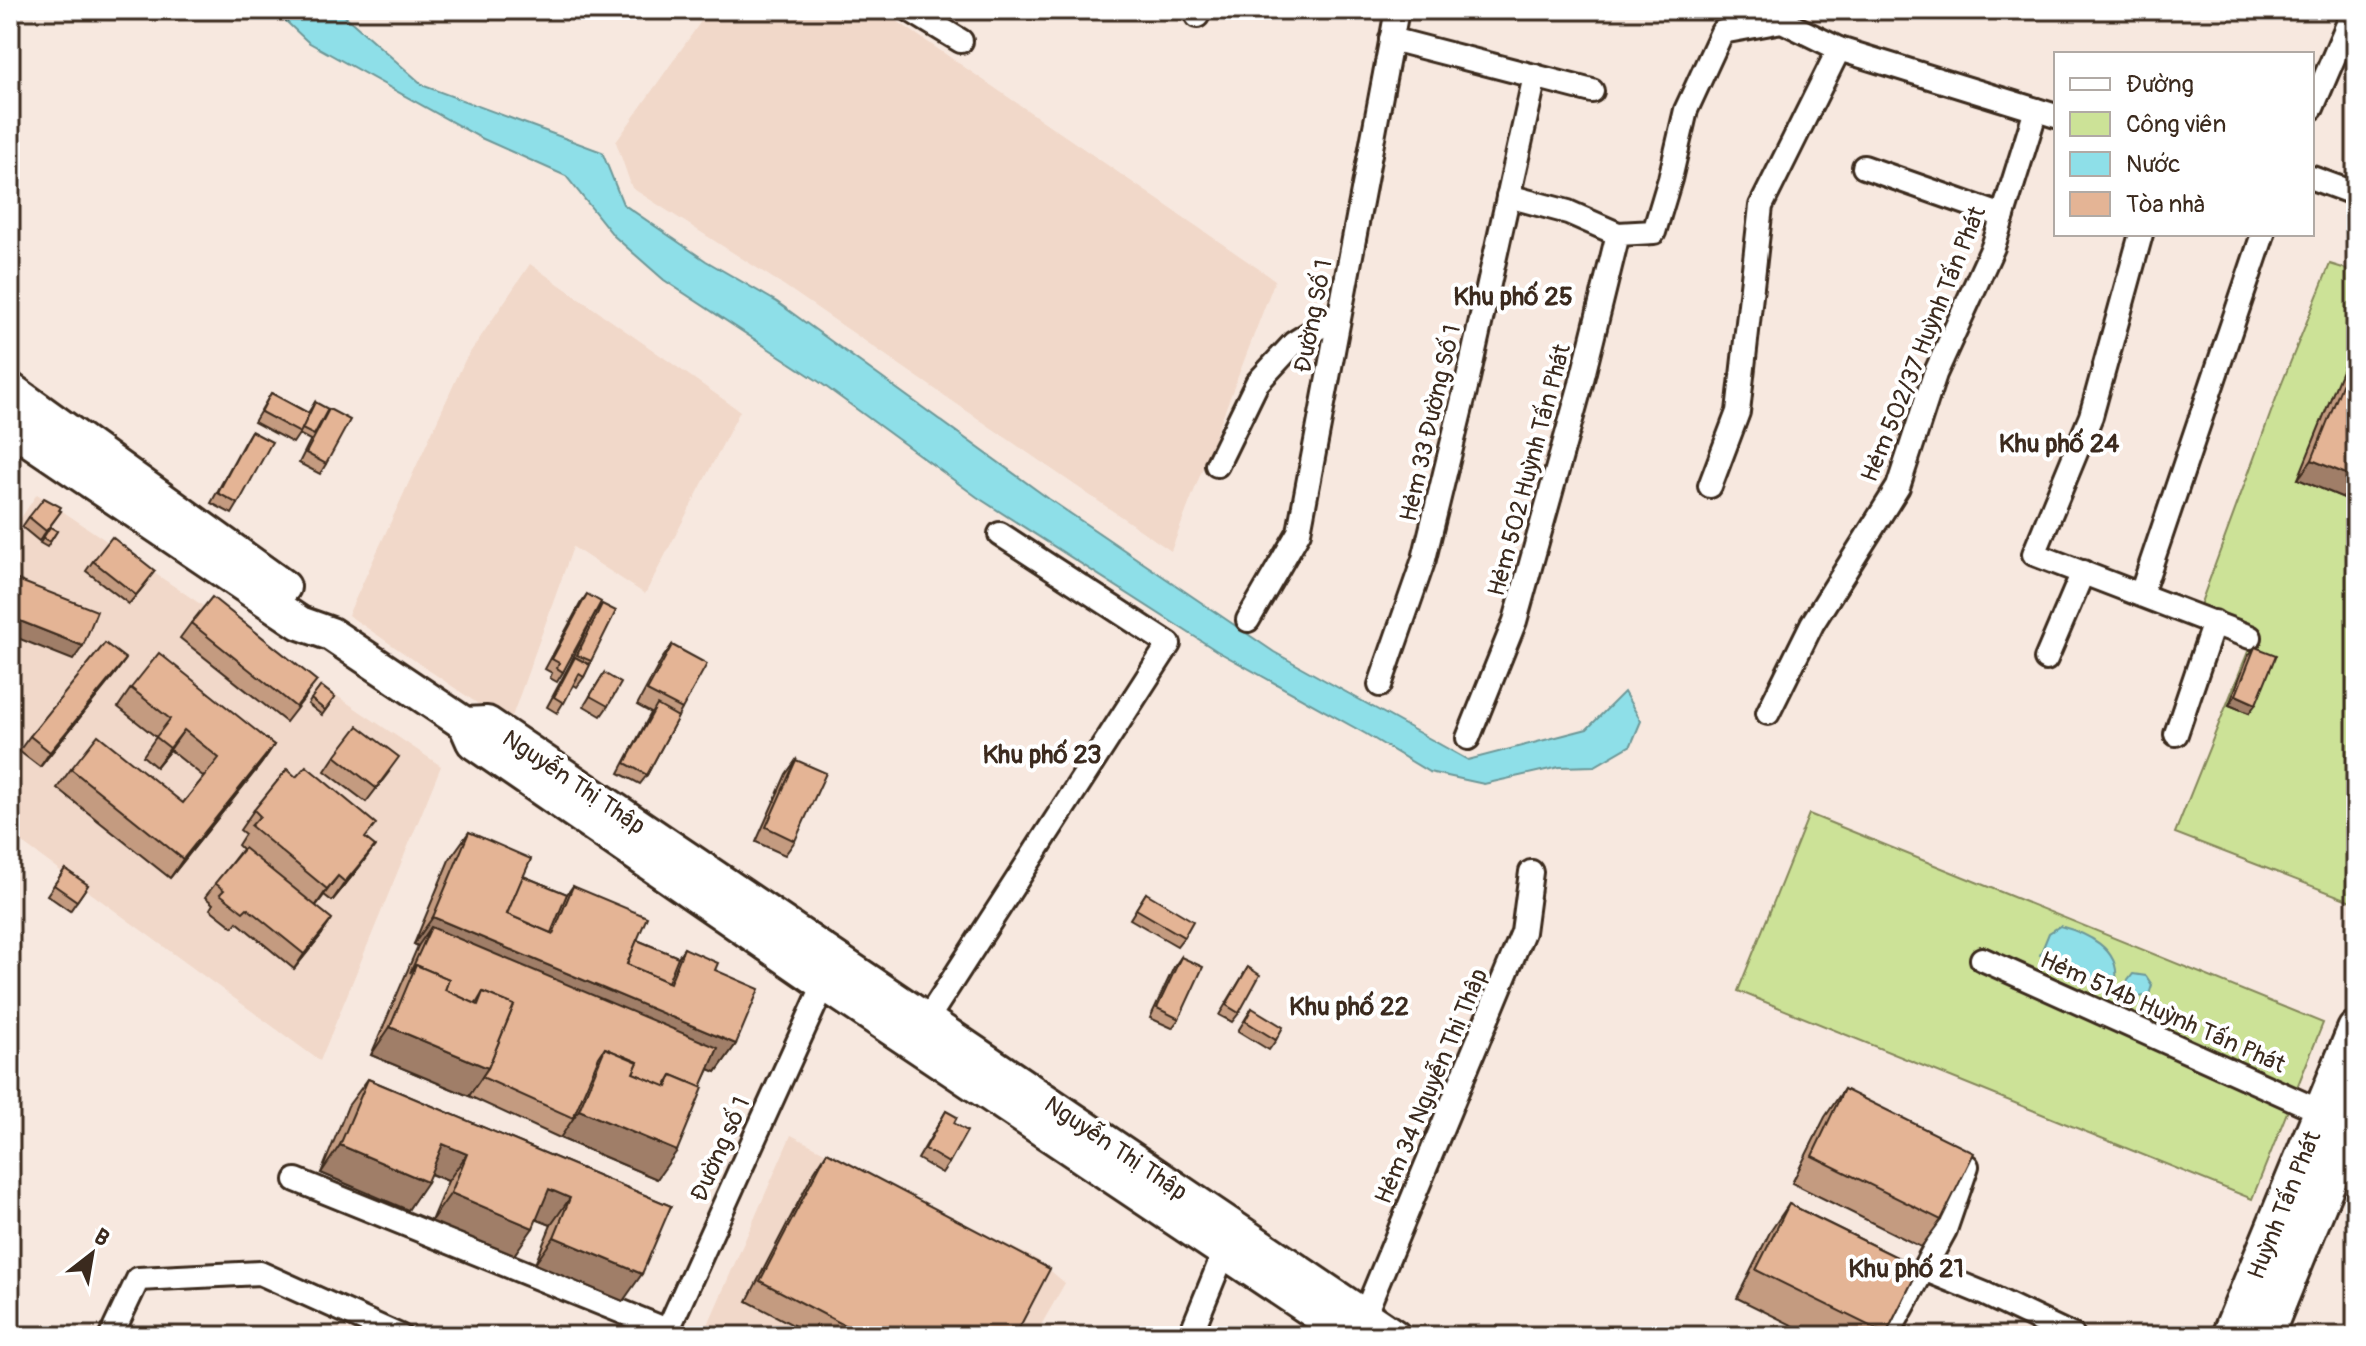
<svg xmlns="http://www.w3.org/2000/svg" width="2366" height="1346" font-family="Pangolin,sans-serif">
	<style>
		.built { fill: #f1d8c9 }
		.green { fill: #cce297; stroke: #84865a; stroke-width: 2 }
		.water { fill: #8edfe8; stroke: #6d9797; stroke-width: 2 }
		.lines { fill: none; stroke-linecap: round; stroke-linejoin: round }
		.minor-casing { stroke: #3b2a1e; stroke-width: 28 }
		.secondary-casing { stroke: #3b2a1e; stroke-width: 38 }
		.primary-casing { stroke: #3b2a1e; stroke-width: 42 }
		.minor { stroke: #fff; stroke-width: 22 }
		.secondary { stroke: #fff; stroke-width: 32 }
		.primary { stroke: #fff; stroke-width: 36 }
		.wall { fill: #c49b80; stroke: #3b2a1e; stroke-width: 2 }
		.shaded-wall { fill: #a07e68; stroke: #3b2a1e; stroke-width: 2 }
		.building { fill: #e4b495; stroke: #3b2a1e; stroke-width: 2 }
		.labels { text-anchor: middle; stroke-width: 8; stroke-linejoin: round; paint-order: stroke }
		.street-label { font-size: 24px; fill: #3b2a1e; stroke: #fff }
		.neighbourhood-label { font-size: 26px; font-weight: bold; fill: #3b2a1e; stroke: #fff }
	</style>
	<rect width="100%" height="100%" fill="#f7e8df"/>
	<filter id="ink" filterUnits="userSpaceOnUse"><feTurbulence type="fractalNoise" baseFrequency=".0125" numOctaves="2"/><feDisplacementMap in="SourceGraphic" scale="16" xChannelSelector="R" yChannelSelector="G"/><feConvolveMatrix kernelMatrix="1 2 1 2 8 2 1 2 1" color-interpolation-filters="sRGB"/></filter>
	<g filter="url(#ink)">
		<g class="built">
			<polygon points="709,10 881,10 1275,280 1171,551 785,286 632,188 616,142"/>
			<polygon points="530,264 740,411 645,594 573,547 509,725 348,615 465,360"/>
			<polygon points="37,494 441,766 320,1061 10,834 10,516 19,521"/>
			<polygon points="791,1135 1038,1260 1065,1283 1040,1327 1054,1336 703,1336"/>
		</g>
		<g class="green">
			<polygon points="2330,264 2356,272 2356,903 2175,833 2255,634 2198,611 2278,393"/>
			<polygon points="1809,814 2323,1023 2252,1199 1738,991"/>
		</g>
		<g class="water">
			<polygon points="274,10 338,10 424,86 602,152 623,204 706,261 777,302 1049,499 1274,652 1468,760 1587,729 1624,692 1641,721 1631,745 1595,766 1559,767 1484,784 1429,772 1366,734 1217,651 977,497 818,381 664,280 614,236 566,176 481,138 308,42"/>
			<path d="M2060,926C2086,933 2120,948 2116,980L2102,985L2040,955L2049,933Z"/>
			<polygon points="2133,974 2146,976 2152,985 2149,995 2135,998 2125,991 2126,983"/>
		</g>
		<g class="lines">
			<defs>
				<g id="minor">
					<polyline points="910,10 961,41"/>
					<polyline points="1197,16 1199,10"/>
					<polyline points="1391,39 1592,91"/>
					<polyline points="2312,108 2354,10"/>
					<polyline points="1864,167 2003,216"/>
					<polyline points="2312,178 2356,194"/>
					<polyline points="1508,196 1568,212 1618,234"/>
					<polyline points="2141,234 2091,416 2034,554 2250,637"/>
					<polyline points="1217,465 1257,383 1294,343 1339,315"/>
					<polyline points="1710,486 1738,412 1761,206 1839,49"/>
					<polyline points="2141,594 2263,234"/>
					<polyline points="1248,620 1299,532 1397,10"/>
					<polyline points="2046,659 2083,572"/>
					<polyline points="1380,685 1424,559 1467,383 1535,76"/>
					<polyline points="1768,713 1812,624 1898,487 1935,374 1993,247 2036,110"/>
					<polyline points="2176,734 2214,622"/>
					<polyline points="1468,738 1515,621 1581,384 1618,234 1654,232 1670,179 1686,110 1722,32 1782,21 1839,49 2056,116"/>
					<polyline points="1982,959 2322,1112"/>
					<polyline points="919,1032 1169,644 1000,534"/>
					<polyline points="296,1180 667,1330"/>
					<polyline points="1924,1269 1985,1294 2073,1336"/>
					<polyline points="1364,1316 1523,932 1531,872"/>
					<polyline points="111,1336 138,1279 260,1273 400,1336"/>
					<polyline points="665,1336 830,971"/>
					<polyline points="1190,1336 1225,1250"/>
					<polyline points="1887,1336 1945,1230 1967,1166"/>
				</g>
				<g id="secondary">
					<polyline points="10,389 284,587"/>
					<polyline points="10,427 300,623 331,634 465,724 473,742 823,983 1350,1336"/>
					<polyline points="465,724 487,723 1394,1336"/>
				</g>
				<g id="primary">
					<polyline points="2230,1336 2356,1030"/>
					<polyline points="2264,1336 2356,1111"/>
				</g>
			</defs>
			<use href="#minor" class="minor-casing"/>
			<use href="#secondary" class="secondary-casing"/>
			<use href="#primary" class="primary-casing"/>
			<use href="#minor" class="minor"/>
			<use href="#secondary" class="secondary"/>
			<use href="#primary" class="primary"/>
		</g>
		<g class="wall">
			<polygon points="2356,336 2356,503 2298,479"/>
			<polygon points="271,393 308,413 315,402 326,464 320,474 299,463 311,439 310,440 299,434 293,443 254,422"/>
			<polygon points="251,431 238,504 232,514 211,503 245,441"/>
			<polygon points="59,510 61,511 39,541 22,527 29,517"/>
			<polygon points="50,527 57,531 47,547 40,543"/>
			<polygon points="93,561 148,581 129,604 86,571"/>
			<polygon points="587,594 563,672 557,682 550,678 552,673 545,669 580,604"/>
			<polygon points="602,604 591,661 584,677 577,687 574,685 557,713 547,707 570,664 595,613"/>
			<polygon points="191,623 307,695 286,722 180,638"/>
			<polygon points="672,645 682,709 647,775 640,784 619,773 651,713 637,705 662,659"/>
			<polygon points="2255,647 2249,713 2229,705 2248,656"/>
			<polygon points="126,659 115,674 40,767 19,751 30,736"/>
			<polygon points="604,673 608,706 601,716 584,706"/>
			<polygon points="321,686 335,697 322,715 308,704"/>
			<polygon points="131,688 274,745 261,764 170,878 57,788 71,769 183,803 204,777 170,750 156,767 143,756 156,737 118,707"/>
			<polygon points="335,756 389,772 366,802 325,771"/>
			<polygon points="796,760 795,841 785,855 756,842 786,774"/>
			<polygon points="254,810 366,839 361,865 332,901 324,895 316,906 322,934 294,969 237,922 233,927 210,909 213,904 205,897 242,849 238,845 245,834 240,830"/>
			<polygon points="469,832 523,876 567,894 573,886 637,940 678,957 684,948 715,970 736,1044 716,1072 709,1069 657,1179 560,1138 469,1096 371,1055 418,946 414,944 449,860"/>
			<polygon points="65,869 88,885 70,911 47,895"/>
			<polygon points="1146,893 1184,937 1177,946 1130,919"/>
			<polygon points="1181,957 1179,1019 1172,1028 1150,1018 1174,967"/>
			<polygon points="1248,967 1239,1013 1232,1022 1219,1015"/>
			<polygon points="1252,1008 1276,1040 1269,1050 1238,1031"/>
			<polygon points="368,1079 671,1206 623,1301 535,1264 551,1225 536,1219 514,1255 431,1221 448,1181 430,1174 408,1210 321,1173 348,1106"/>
			<polygon points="1844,1089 1941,1220 1921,1247 1792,1183 1825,1117"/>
			<polygon points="946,1111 949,1163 942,1173 918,1159"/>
			<polygon points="827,1152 1015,1336 814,1336 747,1301 814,1172"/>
			<polygon points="1789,1204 1919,1268 1885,1336 1814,1336 1737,1298 1770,1232"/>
		</g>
		<g class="shaded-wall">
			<polygon points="2312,460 2356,478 2356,503 2298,479"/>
			<polygon points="10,617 83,646 73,660 10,635"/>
			<polygon points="126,659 115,674 40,767 50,752"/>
			<polygon points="2236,695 2256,704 2249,713 2229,705"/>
			<polygon points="184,730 170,750 156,767 170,748"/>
			<polygon points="274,745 261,764 170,878 183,859"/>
			<polygon points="375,846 361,865 332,901 345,882"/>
			<polygon points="338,876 324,895 314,908 327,889"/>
			<polygon points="433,917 736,1044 716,1072 422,948 431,927 418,946 414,944"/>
			<polygon points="332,919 322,934 294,969 304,954"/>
			<polygon points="390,1027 488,1068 469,1096 371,1055"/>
			<polygon points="579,1110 677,1151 657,1179 560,1138"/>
			<polygon points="443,1144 467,1154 448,1181 424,1171"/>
			<polygon points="340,1145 427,1182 408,1210 321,1173"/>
			<polygon points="549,1189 570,1198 551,1225 530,1217"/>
			<polygon points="451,1193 533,1228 514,1255 431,1221"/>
			<polygon points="554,1237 642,1274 623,1301 535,1264"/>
		</g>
		<g class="building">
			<polygon points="2356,350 2356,478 2312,460"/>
			<polygon points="271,393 310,414 300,433 261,412"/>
			<polygon points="315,402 328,409 314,435 302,429"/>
			<polygon points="329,409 350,420 326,464 306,453"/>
			<polygon points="251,431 272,442 238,504 218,493"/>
			<polygon points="44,498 61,507 59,510 61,511 46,531 29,517"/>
			<polygon points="50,527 57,531 50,542 43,538"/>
			<polygon points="112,537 155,571 136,595 93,561"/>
			<polygon points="10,577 97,611 83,646 10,617"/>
			<polygon points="587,594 601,602 563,672 557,668 559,663 552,659"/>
			<polygon points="212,597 317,681 296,707 191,623"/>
			<polygon points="602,604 616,611 591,661 577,655"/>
			<polygon points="105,643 126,659 50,752 30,736"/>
			<polygon points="672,645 707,664 682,709 647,691"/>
			<polygon points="2255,647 2276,655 2256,704 2236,695"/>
			<polygon points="159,653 274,745 183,859 71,769 98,735 183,803 219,758 184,730 170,748 156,737 170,719 131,688"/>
			<polygon points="575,657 590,665 584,677 579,674 564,703 554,697"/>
			<polygon points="604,673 621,683 608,706 590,696"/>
			<polygon points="321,686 335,697 325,710 311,699"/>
			<polygon points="657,705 678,717 647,775 625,763"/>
			<polygon points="358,726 399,757 376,788 335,756"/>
			<polygon points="796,760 826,773 795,841 766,827"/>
			<polygon points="306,766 376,824 365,838 375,846 345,882 338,876 327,889 251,826 260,816 254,810 287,769 296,777"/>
			<polygon points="469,832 531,859 507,914 553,934 573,886 647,917 627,964 670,983 684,948 718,963 715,970 759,989 736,1044 433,917"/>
			<polygon points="244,848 332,919 304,954 247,908 243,912 220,894 224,890 215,883"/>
			<polygon points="65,869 88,885 77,901 54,885"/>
			<polygon points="523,876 567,894 551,933 507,914"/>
			<polygon points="1146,893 1193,921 1184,937 1136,909"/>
			<polygon points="431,927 718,1048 701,1087 672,1075 665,1087 633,1073 638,1062 605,1048 599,1057 573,1118 482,1077 488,1068 514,1005 483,992 476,1004 445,990 449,979 416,965 410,973"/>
			<polygon points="637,940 678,957 668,982 627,964"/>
			<polygon points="1181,957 1203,967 1179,1019 1157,1008"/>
			<polygon points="416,965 449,979 445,990 478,1005 483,992 514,1005 488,1068 390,1027"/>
			<polygon points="1248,967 1260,975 1239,1013 1226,1005"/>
			<polygon points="1252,1008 1283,1027 1276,1040 1245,1021"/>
			<polygon points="605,1048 638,1062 633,1073 667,1087 672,1075 703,1088 677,1151 579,1110"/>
			<polygon points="368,1079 671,1206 642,1274 554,1237 570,1198 549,1189 533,1228 451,1193 467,1154 443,1144 427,1182 340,1145"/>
			<polygon points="1844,1089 1974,1153 1941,1220 1812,1156"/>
			<polygon points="946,1111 957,1117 954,1123 967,1131 949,1163 925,1149"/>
			<polygon points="827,1152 1050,1269 1015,1336 865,1336 760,1281"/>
			<polygon points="1789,1204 1919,1268 1886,1334 1756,1270"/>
		</g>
	</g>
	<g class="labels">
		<g class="street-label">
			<text transform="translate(1313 316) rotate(-79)" y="8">Đường Số 1</text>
			<text transform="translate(1923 344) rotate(-68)" y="8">Hẻm 502/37 Huỳnh Tấn Phát</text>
			<text transform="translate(1430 423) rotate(-77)" y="8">Hẻm 33 Đường Số 1</text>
			<text transform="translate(1529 470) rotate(-75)" y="8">Hẻm 502 Huỳnh Tấn Phát</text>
			<text transform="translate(574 782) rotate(34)" y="8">Nguyễn Thị Thập</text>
			<text transform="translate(2163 1012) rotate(24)" y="8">Hẻm 514b Huỳnh Tấn Phát</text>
			<text transform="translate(1431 1086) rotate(-67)" y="8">Hẻm 34 Nguyễn Thị Thập</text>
			<text transform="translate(1116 1148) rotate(34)" y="8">Nguyễn Thị Thập</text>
			<text transform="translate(720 1149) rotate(-66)" y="8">Đường số 1</text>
			<text transform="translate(2284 1205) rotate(-68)" y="8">Huỳnh Tấn Phát</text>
		</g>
		<g class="neighbourhood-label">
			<text x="1513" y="305">Khu phố 25</text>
			<text x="2059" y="452">Khu phố 24</text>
			<text x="1042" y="763">Khu phố 23</text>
			<text x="1349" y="1015">Khu phố 22</text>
			<text x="1906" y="1277">Khu phố 21</text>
		</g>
	</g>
	<rect width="2366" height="1346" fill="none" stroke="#fff" stroke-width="40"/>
	<rect x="20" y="20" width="2326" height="1306" fill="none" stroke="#3b2a1e" stroke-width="3" filter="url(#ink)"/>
	<rect x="2054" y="52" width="260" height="184" fill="#ffffff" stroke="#b1aaa5" stroke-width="2"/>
	<rect x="2070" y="78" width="40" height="12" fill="#ffffff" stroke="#b1aaa5" stroke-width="2"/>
	<text x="2126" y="92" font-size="24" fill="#3b2a1e">Đường</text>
	<rect x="2070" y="112" width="40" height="24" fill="#cce297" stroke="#b1aaa5" stroke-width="2"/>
	<text x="2126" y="132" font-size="24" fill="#3b2a1e">Công viên</text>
	<rect x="2070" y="152" width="40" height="24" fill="#8edfe8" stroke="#b1aaa5" stroke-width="2"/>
	<text x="2126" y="172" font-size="24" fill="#3b2a1e">Nước</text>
	<rect x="2070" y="192" width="40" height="24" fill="#e4b495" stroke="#b1aaa5" stroke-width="2"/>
	<text x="2126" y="212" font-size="24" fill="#3b2a1e">Tòa nhà</text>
	<g transform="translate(92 1254) rotate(31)" stroke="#ffffff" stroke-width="6" paint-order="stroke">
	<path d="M0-6L14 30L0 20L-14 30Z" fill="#3b2a1e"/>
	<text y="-12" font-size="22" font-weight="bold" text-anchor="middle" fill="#3b2a1e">B</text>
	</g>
</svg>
